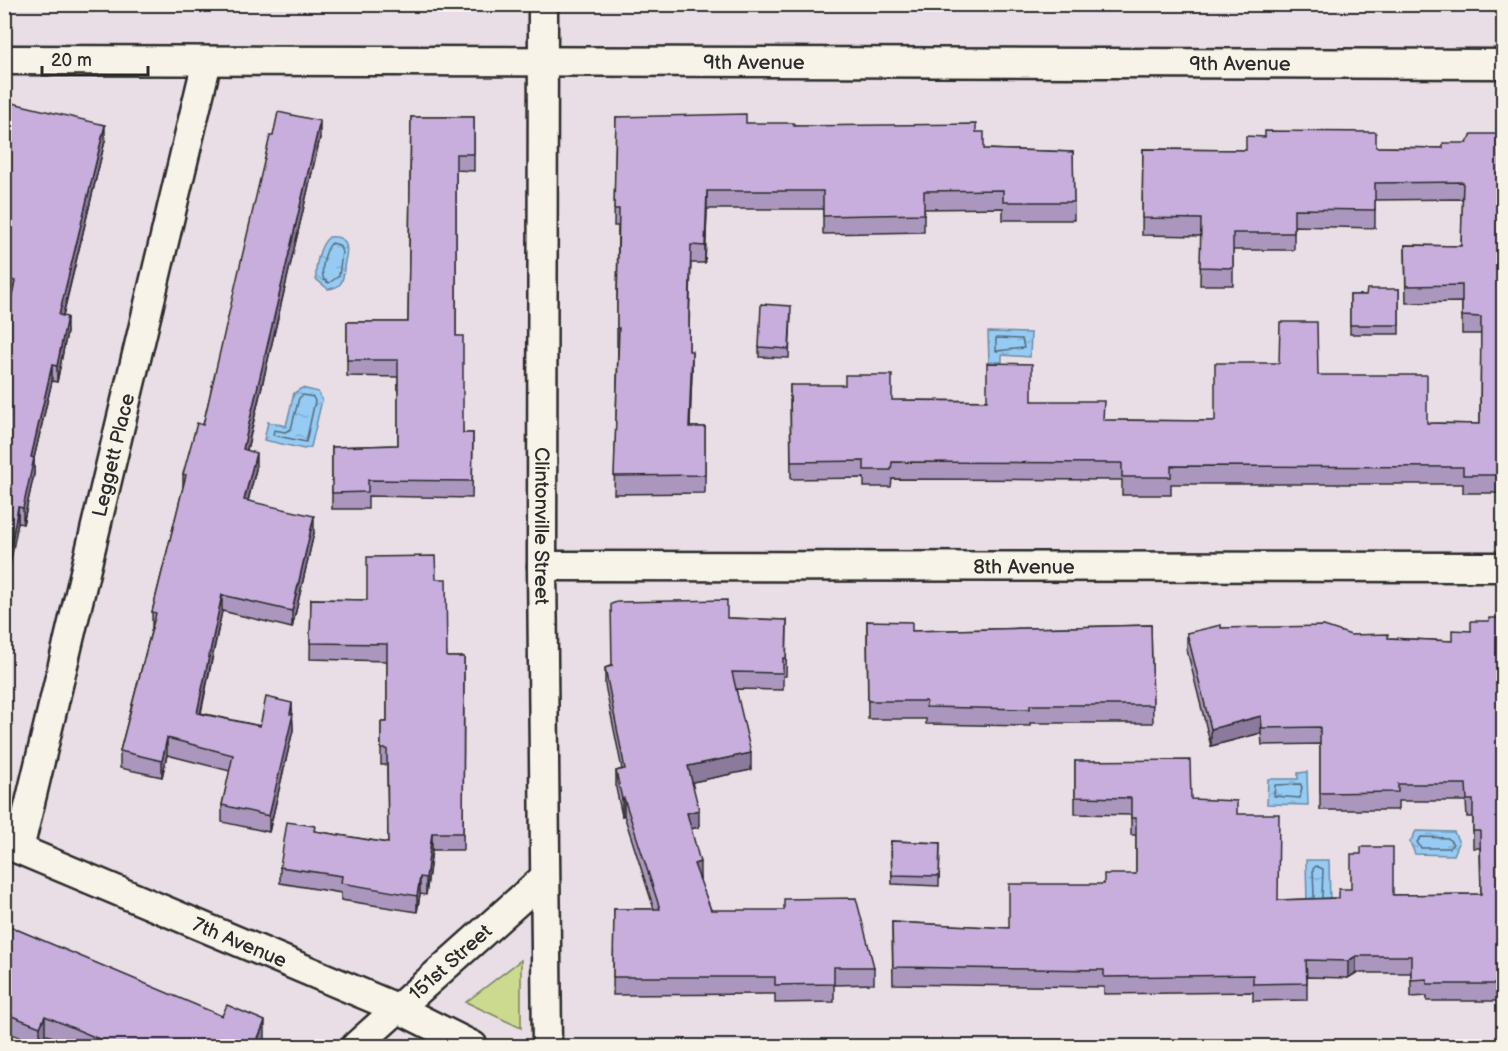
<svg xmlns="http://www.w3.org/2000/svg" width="1508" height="1051" font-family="'Balsamiq Sans',sans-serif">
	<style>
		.park { fill: #cbda8e; stroke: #7b825c; stroke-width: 1.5 }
		.water { fill: url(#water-ripples); stroke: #6b8ba4; stroke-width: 1.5 }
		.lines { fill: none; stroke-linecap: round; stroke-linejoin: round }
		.shore { stroke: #566b7b; stroke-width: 1.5 }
		.street-casing { stroke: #2b2b2b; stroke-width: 33 }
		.street { stroke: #f7f3e8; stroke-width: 28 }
		.wall { fill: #ab96be; stroke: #2b2b2b; stroke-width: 1.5 }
		.shaded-wall { fill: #8b7a9b; stroke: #2b2b2b; stroke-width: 1.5 }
		.building { fill: #c7aedd; stroke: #2b2b2b; stroke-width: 1.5 }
		.labels { text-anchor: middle; stroke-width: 4.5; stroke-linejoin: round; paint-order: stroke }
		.street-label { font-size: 20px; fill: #2b2b2b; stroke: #f7f3e8 }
	</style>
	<defs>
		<pattern id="water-ripples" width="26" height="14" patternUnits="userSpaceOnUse" patternTransform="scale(1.5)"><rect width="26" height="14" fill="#96cbf4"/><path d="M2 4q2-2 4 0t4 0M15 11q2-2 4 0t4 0" fill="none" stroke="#81aed1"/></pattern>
	</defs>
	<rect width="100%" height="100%" fill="#e9dee5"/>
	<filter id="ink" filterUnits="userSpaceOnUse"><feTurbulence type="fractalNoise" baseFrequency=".0167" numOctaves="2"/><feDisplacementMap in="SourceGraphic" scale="12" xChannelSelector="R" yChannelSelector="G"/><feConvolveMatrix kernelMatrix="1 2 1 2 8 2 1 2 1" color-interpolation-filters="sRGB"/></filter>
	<g filter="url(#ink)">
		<polygon class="park" points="521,960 521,1028 466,1002"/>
		<g class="water">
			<path d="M329,237C347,235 349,247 345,261C342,275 347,287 328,289L316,279C315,267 319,245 329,237Z"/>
			<polygon points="988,332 1031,333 1030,357 1002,355 1002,362 989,362"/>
			<polygon points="302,388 318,392 322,400 311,447 304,449 264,440 268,422 286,426 294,393"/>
			<polygon points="1307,772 1308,805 1267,804 1268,779 1298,779 1298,773"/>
			<polygon points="1416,831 1454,832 1459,843 1454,855 1415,854 1410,842"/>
			<polygon points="1306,860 1329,860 1330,904 1307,904"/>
		</g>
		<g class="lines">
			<g class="shore">
				<path d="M332,243L339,245L342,252L339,276L329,283L324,280C320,272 325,248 332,243Z"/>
				<polygon points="996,338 1022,339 1024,348 996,351"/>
				<polygon points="303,395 313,397 315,401 306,442 273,435 274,430 285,432 291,429 299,398"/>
				<polygon points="1300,784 1302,787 1300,798 1274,796 1275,785"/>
				<polygon points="1421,837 1448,838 1453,844 1449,848 1421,848 1417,842"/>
				<polyline points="1314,897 1313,869 1316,866 1323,869 1322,897"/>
			</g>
			<defs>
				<g id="street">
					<path id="s1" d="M543,4L542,566L547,1046"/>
					<path id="s2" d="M4,60L1504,64"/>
					<path id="s3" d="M542,566L1504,567"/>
					<path id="s4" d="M4,843L399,1009L473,1046"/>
					<path id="s5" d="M19,849L207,61"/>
					<path id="s6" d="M356,1046L544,878"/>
				</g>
			</defs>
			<use href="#street" class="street-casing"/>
			<use href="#street" class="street"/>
		</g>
		<g class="wall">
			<polygon points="4,101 105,141 63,316 67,332 57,382 52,381 34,458 34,474 23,524 18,523 12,296 4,294"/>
			<polygon points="411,117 474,117 474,171 456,170 456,336 463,433 473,433 472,498 368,496 368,509 332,509 332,447 398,445 398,377 347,376 347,322 408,322"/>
			<polygon points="616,117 794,126 976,132 984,149 1073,152 1074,220 1003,220 1003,208 924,209 924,232 823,234 823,209 707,209 705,263 691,263 689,329 689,351 692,369 690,427 705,427 705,493 614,494 618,346 617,346 617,301 618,226 614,226"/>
			<polygon points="1503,128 1503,493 1463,493 1463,484 1171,484 1171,495 1122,495 1122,480 892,479 891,487 864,487 864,478 791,479 790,385 892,400 1032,401 1104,420 1215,421 1318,375 1427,423 1480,424 1481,334 1462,334 1462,302 1406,303 1405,245 1461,246 1463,199 1375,200 1375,228 1294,226 1294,250 1233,250 1233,285 1200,285 1201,236 1142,235 1143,149 1246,150 1376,147 1443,148 1467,143 1497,134"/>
			<polygon points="273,136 320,138 247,450 256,469 248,501 314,533 292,628 222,611 201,713 260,726 292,714 293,730 269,832 222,822 222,805 230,771 167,755 162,777 120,768 120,751 152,628 152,612 183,488 183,474 203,425"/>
			<polygon points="1399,289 1399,334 1350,334 1350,295 1366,295"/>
			<polygon points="791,315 789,358 759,357 759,347"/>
			<polygon points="436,579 447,657 464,657 463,850 432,850 426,895 420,894 417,912 341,900 341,893 280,883 280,867 315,831 388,843 387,765 381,765 381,722 387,722 387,661 310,659 311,599 367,600"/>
			<polygon points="727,618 787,620 786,676 783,676 783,690 736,689 751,770 692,782 699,827 691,829 700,879 699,879 711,910 874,967 874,984 834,985 834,1002 775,1003 775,994 613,995 614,909 654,909 624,815 622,816 616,788 616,771 622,769 605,685 605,668"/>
			<polygon points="1503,618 1503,1001 1427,1001 1427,996 1411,997 1411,973 1356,973 1348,978 1307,977 1307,1000 1253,1001 1253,992 1104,994 1104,987 893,984 892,922 1009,928 1104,884 1136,874 1136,835 1131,835 1131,815 1075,814 1075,761 1237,814 1278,900 1339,898 1393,895 1481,894 1480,848 1473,848 1473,817 1467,817 1466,801 1398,801 1398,810 1320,810 1320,744 1262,745 1261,733 1211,746 1187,650 1187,633 1221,628 1351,635 1388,638 1452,641 1489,621"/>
			<polygon points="867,621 912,631 1151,625 1153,723 1030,723 1030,726 926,724 926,719 868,719"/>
			<polygon points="891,841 940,843 939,886 892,884"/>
			<polygon points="4,924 265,1039 262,1047 76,1047 45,1034 40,1045 4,1031"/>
		</g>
		<g class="shaded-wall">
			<polygon points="320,121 320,138 243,466 243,449"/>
			<polygon points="105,125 105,141 59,331 59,315"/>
			<polygon points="707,191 707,209 705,263 705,246"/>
			<polygon points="67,317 67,332 57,382 57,366"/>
			<polygon points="692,351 692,369 689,444 689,427"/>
			<polygon points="52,365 52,381 34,458 34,474 23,524 23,508 31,457"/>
			<polygon points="256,453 256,469 244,516 244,500"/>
			<polygon points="18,507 18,523 4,597 4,582"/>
			<polygon points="314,516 314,533 292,628 292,611"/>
			<polygon points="222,595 222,611 197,729 197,713"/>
			<polygon points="292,703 293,730 269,832 269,816"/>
			<polygon points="1261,716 1261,733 1211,746 1211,729"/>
			<polygon points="167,738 167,755 162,777 162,761"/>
			<polygon points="751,753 751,770 688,783 688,766"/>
			<polygon points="624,798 624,815 622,816 622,799"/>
			<polygon points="699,810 699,827 687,830 687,813"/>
			<polygon points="432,833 432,850 426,895 426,878"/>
			<polygon points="700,862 700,879 694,881 694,864"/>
			<polygon points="420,877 420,894 417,912 417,896"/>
			<polygon points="1356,956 1356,973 1348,978 1348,961"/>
			<polygon points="45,1016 45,1034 40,1045 40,1027"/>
			<polygon points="265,1021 265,1039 262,1047 255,1047"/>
		</g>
		<g class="building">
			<polygon points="4,101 105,125 59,315 67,317 57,366 52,365 31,457 34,458 23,508 18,507 4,582 4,333 15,281 4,278"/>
			<polygon points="278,112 320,121 243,449 256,453 244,500 314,516 292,611 222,595 197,713 260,726 266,697 292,703 290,714 293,714 269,816 222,805 233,755 167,738 162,761 120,751 156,613 152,612 186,475 183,474 197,423 203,425 270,136 273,136"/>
			<polygon points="746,114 746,123 794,123 794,126 976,124 976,132 984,132 984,149 1073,152 1074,202 1003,202 1003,190 924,191 924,214 823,216 823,191 707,191 705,246 691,245 689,315 689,351 692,351 689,427 705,427 705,475 614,476 619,328 617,328 617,301 619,209 614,209 616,117"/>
			<polygon points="411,117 474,117 474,154 456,154 456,336 463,336 463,433 473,433 472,481 368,480 368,492 332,493 332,447 398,445 398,360 347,360 347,322 408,322"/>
			<polygon points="1497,128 1503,128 1503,475 1463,475 1463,467 1171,466 1171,477 1122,477 1122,463 892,462 891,470 864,470 864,461 791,462 790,385 845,385 845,375 892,375 892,400 987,401 987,363 1032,364 1032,401 1104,401 1103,420 1215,421 1215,363 1279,363 1280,322 1317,322 1318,375 1427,375 1427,423 1480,424 1481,317 1462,316 1462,285 1406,286 1405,245 1461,246 1463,182 1375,183 1375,210 1294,209 1294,233 1233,233 1233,268 1200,267 1201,219 1142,218 1143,149 1246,150 1246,136 1265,137 1265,131 1376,132 1376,147 1443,148 1443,143 1467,143 1472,134 1498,134"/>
			<polygon points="1367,289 1399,289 1399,325 1350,325 1350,295 1366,295"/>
			<polygon points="761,304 791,306 789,349 759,347"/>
			<polygon points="435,556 436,579 446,579 447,657 464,657 463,833 432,833 426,878 420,877 417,896 341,883 342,876 280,867 287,822 315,826 314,831 388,843 387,749 381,749 381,722 387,722 387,644 310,643 311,599 367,600 367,557"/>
			<polygon points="727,600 727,618 787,620 786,659 783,658 783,673 732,672 751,753 688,766 699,810 687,813 700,862 694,864 711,910 784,910 784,899 856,898 874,967 834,967 834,984 775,985 775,977 613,977 614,909 660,909 624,798 622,799 616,771 625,769 605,668 612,666 611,604 617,602"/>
			<polygon points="1489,618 1503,618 1503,984 1427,984 1427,979 1411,980 1411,956 1356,956 1348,961 1306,960 1307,983 1253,984 1253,975 1104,977 1104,970 893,967 892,922 1009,928 1009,884 1104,884 1104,874 1136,874 1136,818 1131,818 1131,798 1075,797 1075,761 1190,760 1191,799 1237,801 1237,814 1279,814 1278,900 1339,898 1339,889 1351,889 1351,854 1361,854 1361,847 1393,847 1393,895 1481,894 1480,831 1473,831 1473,800 1467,800 1466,784 1398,784 1398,792 1320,793 1320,727 1262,728 1261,716 1211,729 1187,633 1221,625 1221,628 1324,626 1351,635 1388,634 1388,638 1452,641 1452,630 1471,631 1471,621 1489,621"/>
			<polygon points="867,621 912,622 912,631 1151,625 1153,705 1030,705 1030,709 926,707 926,701 868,701"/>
			<polygon points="891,841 940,843 939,876 892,875"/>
			<polygon points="4,924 222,1016 227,1005 265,1021 255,1045 251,1044 250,1047 118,1047 45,1016 40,1027 4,1013"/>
		</g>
	</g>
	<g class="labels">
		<g class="street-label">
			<text dy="7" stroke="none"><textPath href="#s2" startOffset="750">9th Avenue</textPath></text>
			<text dy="7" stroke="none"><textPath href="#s2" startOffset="1236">9th Avenue</textPath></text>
			<text dy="7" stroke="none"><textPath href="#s5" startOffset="405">Leggett Place</textPath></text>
			<text dy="7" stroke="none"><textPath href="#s1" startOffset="522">Clintonville Street</textPath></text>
			<text dy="7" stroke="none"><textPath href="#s3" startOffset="482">8th Avenue</textPath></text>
			<text dy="7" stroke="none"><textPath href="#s4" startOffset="256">7th Avenue</textPath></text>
			<text dy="7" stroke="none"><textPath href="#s6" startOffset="126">151st Street</textPath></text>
		</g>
	</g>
	<rect width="1508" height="1051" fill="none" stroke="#f7f3e8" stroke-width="24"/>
	<rect x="12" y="12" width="1484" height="1027" fill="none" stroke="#2b2b2b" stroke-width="2" filter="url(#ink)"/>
	<path d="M42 66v9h106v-9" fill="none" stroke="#2b2b2b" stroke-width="3"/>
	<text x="51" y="66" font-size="18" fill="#2b2b2b" stroke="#f7f3e8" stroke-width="4.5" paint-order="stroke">20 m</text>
</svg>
